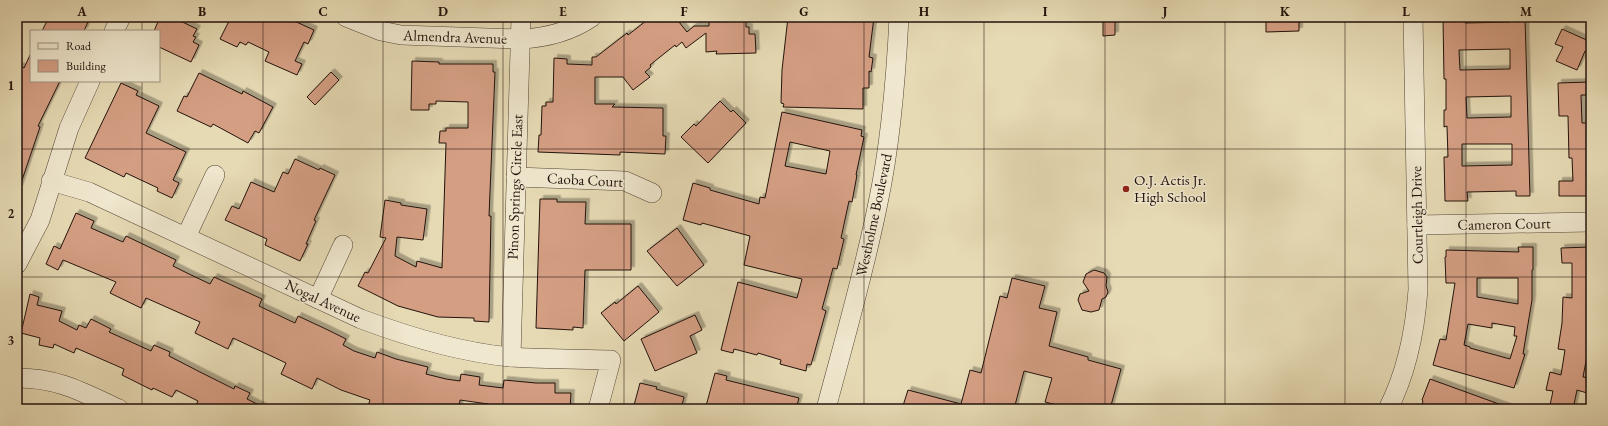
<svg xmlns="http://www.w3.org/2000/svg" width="1608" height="426" font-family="'EB Garamond',serif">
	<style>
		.building { fill: #d49e83; stroke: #22120c; fill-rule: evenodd; filter: url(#shadow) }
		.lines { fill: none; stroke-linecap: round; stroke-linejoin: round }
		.minor-casing { stroke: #534436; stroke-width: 20 }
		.minor { stroke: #efe7ce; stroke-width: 19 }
		.grid { fill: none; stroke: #22120c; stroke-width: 1; stroke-opacity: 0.55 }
		.poi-dot { fill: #8f2418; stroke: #efe7ce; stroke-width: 1.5 }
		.labels { text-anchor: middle; stroke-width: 3; stroke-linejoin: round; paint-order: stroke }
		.street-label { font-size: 15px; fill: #22120c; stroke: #efe7ce }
		.poi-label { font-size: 15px; fill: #22120c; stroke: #efe7ce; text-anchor: start }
		.neatline { fill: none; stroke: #22120c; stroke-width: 1.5 }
		.grid-label { font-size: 13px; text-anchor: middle; font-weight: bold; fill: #22120c }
	</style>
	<defs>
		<filter id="shadow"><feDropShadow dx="3.5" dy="-3.5" stdDeviation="0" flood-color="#0004"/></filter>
	</defs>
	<rect width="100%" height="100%" fill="#e6dab4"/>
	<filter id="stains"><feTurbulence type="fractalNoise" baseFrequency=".005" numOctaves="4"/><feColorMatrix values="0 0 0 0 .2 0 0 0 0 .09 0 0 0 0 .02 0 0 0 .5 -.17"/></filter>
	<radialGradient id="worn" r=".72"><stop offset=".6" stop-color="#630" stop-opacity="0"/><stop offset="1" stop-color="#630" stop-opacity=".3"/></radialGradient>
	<g class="building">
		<polygon points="49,17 90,17 84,31 42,31"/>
		<polygon points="160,17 172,17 197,29 193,36 196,37 193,42 199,45 191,62 159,47 159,31 154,31"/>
		<polygon points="231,17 281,17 291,22 292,20 314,30 308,44 304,42 295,61 302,64 297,75 265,61 269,52 248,42 246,45 240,42 237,47 220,39"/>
		<polygon points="651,17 675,17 687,32 694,26 709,26 709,20 746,19 746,27 749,27 749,34 755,34 756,53 716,54 717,51 706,52 706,33 686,48 682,42 676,47 675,45 650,65 651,67 645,72 650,77 633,90 623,77 595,77 595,104 615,104 612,107 663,108 663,136 666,136 665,154 620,152 620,155 538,152 539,135 541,135 542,106 546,106 546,102 553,102 554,58 567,59 567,64 592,65 592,57 596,57 627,33 628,35"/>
		<polygon points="788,17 874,17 869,57 873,58 871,72 869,71 869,88 863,88 863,109 783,107 784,104 781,103 782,70"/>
		<polygon points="1103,17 1115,17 1115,35 1103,36"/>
		<polygon points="1266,17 1299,17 1299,31 1266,32"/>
		<path d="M1443,17H1465V23L1510,22L1509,17H1525L1530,196H1516V191L1467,192L1468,201H1445L1444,157H1448L1447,126L1444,127V110H1446V79H1444ZM1510,49V69L1460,70L1459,50ZM1511,96V117L1467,118L1466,97ZM1462,144H1512V165L1462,166Z"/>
		<polygon points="1562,29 1591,42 1591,54 1585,51 1577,70 1556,61 1563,47 1555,44"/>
		<polygon points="31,53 31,81 60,81 38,126 40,127 19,189 17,188 17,71 20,66 24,68"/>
		<polygon points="412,61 439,62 439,64 493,64 493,72 495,72 489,216 491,216 489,322 474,321 474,318 438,317 398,306 358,286 365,272 368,273 386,238 380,237 385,200 401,203 401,205 427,209 423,240 397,237 395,256 416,267 417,261 442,268 446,143 439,143 440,131 446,131 446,128 468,128 468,102 436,101 436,104 429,104 429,110 411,110"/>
		<polygon points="331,72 339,80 315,105 307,97"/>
		<polygon points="199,73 242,94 243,91 273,107 259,133 255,131 248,143 213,124 211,127 177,111 184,96 187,97"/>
		<polygon points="1590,82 1590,95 1581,95 1582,123 1591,123 1591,196 1559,196 1559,181 1573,181 1572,158 1569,158 1568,116 1559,116 1558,83"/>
		<polygon points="121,83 138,91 136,95 159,106 146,133 186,152 173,180 179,183 172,198 157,191 158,188 126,173 124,177 85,158"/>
		<polygon points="720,101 731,112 733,110 746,123 708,163 681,137 694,124 696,126"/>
		<path d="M782,112L862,130L861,136L864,137L856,175H857L852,202L849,201L841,238L844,239L837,269L833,268L822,309L826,311L811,365L807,364L806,371L780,364L781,360L758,353L757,355L734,349L733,353L721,350L738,282L797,298L802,279L744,265L750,236L702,223L701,225L683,220L693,183L710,188V190L759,204L760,197L765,198ZM790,142L830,151L826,174L785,166Z"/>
		<polygon points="295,159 319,170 320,168 335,175 314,220 316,221 306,244 308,244 300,261 265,245 267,239 225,220 232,206 239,209 251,182 274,192 283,172 288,174"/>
		<polygon points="540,199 557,199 557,202 586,202 585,224 631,224 631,270 585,270 583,328 573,327 573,330 536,328"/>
		<polygon points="76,213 94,221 91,228 123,242 126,236 176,260 173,266 187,273 210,284 214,277 262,299 259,306 295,323 298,316 328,330 346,339 343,345 354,351 375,358 377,352 396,359 428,367 426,374 446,379 460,381 461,374 480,377 479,385 503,388 504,380 536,383 555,383 555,393 571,393 570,409 532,408 505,405 504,409 487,409 488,404 460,400 459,409 367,409 370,400 341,390 317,378 312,389 281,374 286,363 265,353 233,338 228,349 195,333 200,322 146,298 141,308 110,293 116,282 63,260 58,270 46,264 54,246 60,249"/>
		<polygon points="677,228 704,265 677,286 647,251"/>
		<path d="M1518,247H1533V270H1532V300L1523,354H1525L1514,388L1433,365L1440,339L1446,340L1455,283H1446L1445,257H1446V250L1519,252ZM1477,278H1518V304L1477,297ZM1492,323L1515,327L1514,336H1517L1510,359L1470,348V347L1464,345L1468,324L1492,328Z"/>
		<polygon points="1591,247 1591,356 1587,356 1583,377 1591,378 1587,393 1577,390 1573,409 1568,409 1550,405 1553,391 1546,390 1550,372 1561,375 1565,350 1558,349 1562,323 1563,297 1572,298 1572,263 1562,263 1561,248"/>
		<polygon points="1094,270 1104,273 1107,277 1106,286 1108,292 1106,297 1102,299 1099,310 1091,312 1082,310 1078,300 1080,294 1089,291 1083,282 1086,274"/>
		<polygon points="1012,278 1045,286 1039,308 1057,312 1049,346 1088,357 1088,360 1121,369 1110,409 1073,409 1045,402 1052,378 1024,371 1014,409 902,409 908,390 961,404 970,370 981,373 1000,296 1007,298"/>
		<polygon points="638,286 659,312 624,341 601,313 615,302 616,304"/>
		<polygon points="30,294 39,297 37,305 62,311 59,321 77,330 79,325 86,328 91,319 111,329 109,332 151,351 154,345 170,352 169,356 200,372 234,389 235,386 250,393 247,399 267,409 194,409 198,401 176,390 172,397 153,388 152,390 122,375 124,369 76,348 74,353 54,344 53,348 39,345 40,338 21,333"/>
		<polygon points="695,315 702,330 690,336 697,353 655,371 641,339"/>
		<polygon points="715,373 727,376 726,380 799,398 796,409 719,409 706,406"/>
		<polygon points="1430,379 1510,408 1510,409 1433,409 1422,405 1423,401 1422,400"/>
		<polygon points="640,383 657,387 656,389 684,397 681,409 633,409"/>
	</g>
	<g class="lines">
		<defs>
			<g id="minor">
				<path d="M346,17L381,31L401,35L520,39C546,38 570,32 592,17"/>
				<polyline points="114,31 121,17"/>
				<polyline points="516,177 625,181 652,193"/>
				<path d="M51,181L89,192L361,319C409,337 459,352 510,357C544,359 578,359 611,360L598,409"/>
				<polyline points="1417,225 1591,222"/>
				<polyline points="186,237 215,175"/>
				<polyline points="17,264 40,220 69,128 90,81"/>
				<polyline points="318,299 343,245"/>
				<polyline points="511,357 521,17"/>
				<path d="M17,378C59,378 82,392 119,409"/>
				<path d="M826,409C844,341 864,273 878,203C891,142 896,79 899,17"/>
				<path d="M1388,409C1407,372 1415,331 1418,290L1413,17"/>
			</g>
		</defs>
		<use href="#minor" class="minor-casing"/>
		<use href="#minor" class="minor"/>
	</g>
	<path class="grid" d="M142,17V31M263,17V409M383,17V409M503,17V409M624,17V409M744,17V409M864,17V409M984,17V409M1105,17V409M1225,17V409M1345,17V409M1466,17V409M142,81V409M17,149H1591M17,277H1591"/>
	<circle class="poi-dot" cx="1126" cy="189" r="4"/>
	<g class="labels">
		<g class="street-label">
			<text transform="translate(455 37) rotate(2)" y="5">Almendra Avenue</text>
			<text transform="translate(585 180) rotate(3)" y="5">Caoba Court</text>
			<text transform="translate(515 187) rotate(-88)" y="5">Pinon Springs Circle East</text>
			<text transform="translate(874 215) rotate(-78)" y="5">Westholme Boulevard</text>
			<text transform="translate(1417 215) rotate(-91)" y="5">Courtleigh Drive</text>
			<text transform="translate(1504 224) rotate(-1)" y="5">Cameron Court</text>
			<text transform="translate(323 301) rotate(25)" y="5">Nogal Avenue</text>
		</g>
		<g class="poi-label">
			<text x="1134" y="185">O.J. Actis Jr.<tspan x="1134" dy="17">High School</tspan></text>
		</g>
	</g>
	<rect width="1608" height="426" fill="none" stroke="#e6dab4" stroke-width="44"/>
	<rect x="30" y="30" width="130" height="52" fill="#efe7ce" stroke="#9d9280"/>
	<rect x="38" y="43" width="20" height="6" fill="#efe7ce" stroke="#9d9280"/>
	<text x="66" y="50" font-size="12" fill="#22120c">Road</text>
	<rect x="38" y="60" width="20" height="12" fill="#d49e83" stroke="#9d9280"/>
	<text x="66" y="70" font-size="12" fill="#22120c">Building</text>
	<rect x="22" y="22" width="1564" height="382" class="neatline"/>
	<g class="grid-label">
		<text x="82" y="16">A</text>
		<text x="202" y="16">B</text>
		<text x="323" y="16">C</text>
		<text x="443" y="16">D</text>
		<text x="563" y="16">E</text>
		<text x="684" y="16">F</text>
		<text x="804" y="16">G</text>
		<text x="924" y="16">H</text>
		<text x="1045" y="16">I</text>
		<text x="1165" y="16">J</text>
		<text x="1285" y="16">K</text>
		<text x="1406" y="16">L</text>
		<text x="1526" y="16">M</text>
		<text x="11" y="90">1</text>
		<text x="11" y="218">2</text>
		<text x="11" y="345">3</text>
	</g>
	<rect width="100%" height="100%" filter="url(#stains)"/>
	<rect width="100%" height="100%" fill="url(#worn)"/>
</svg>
